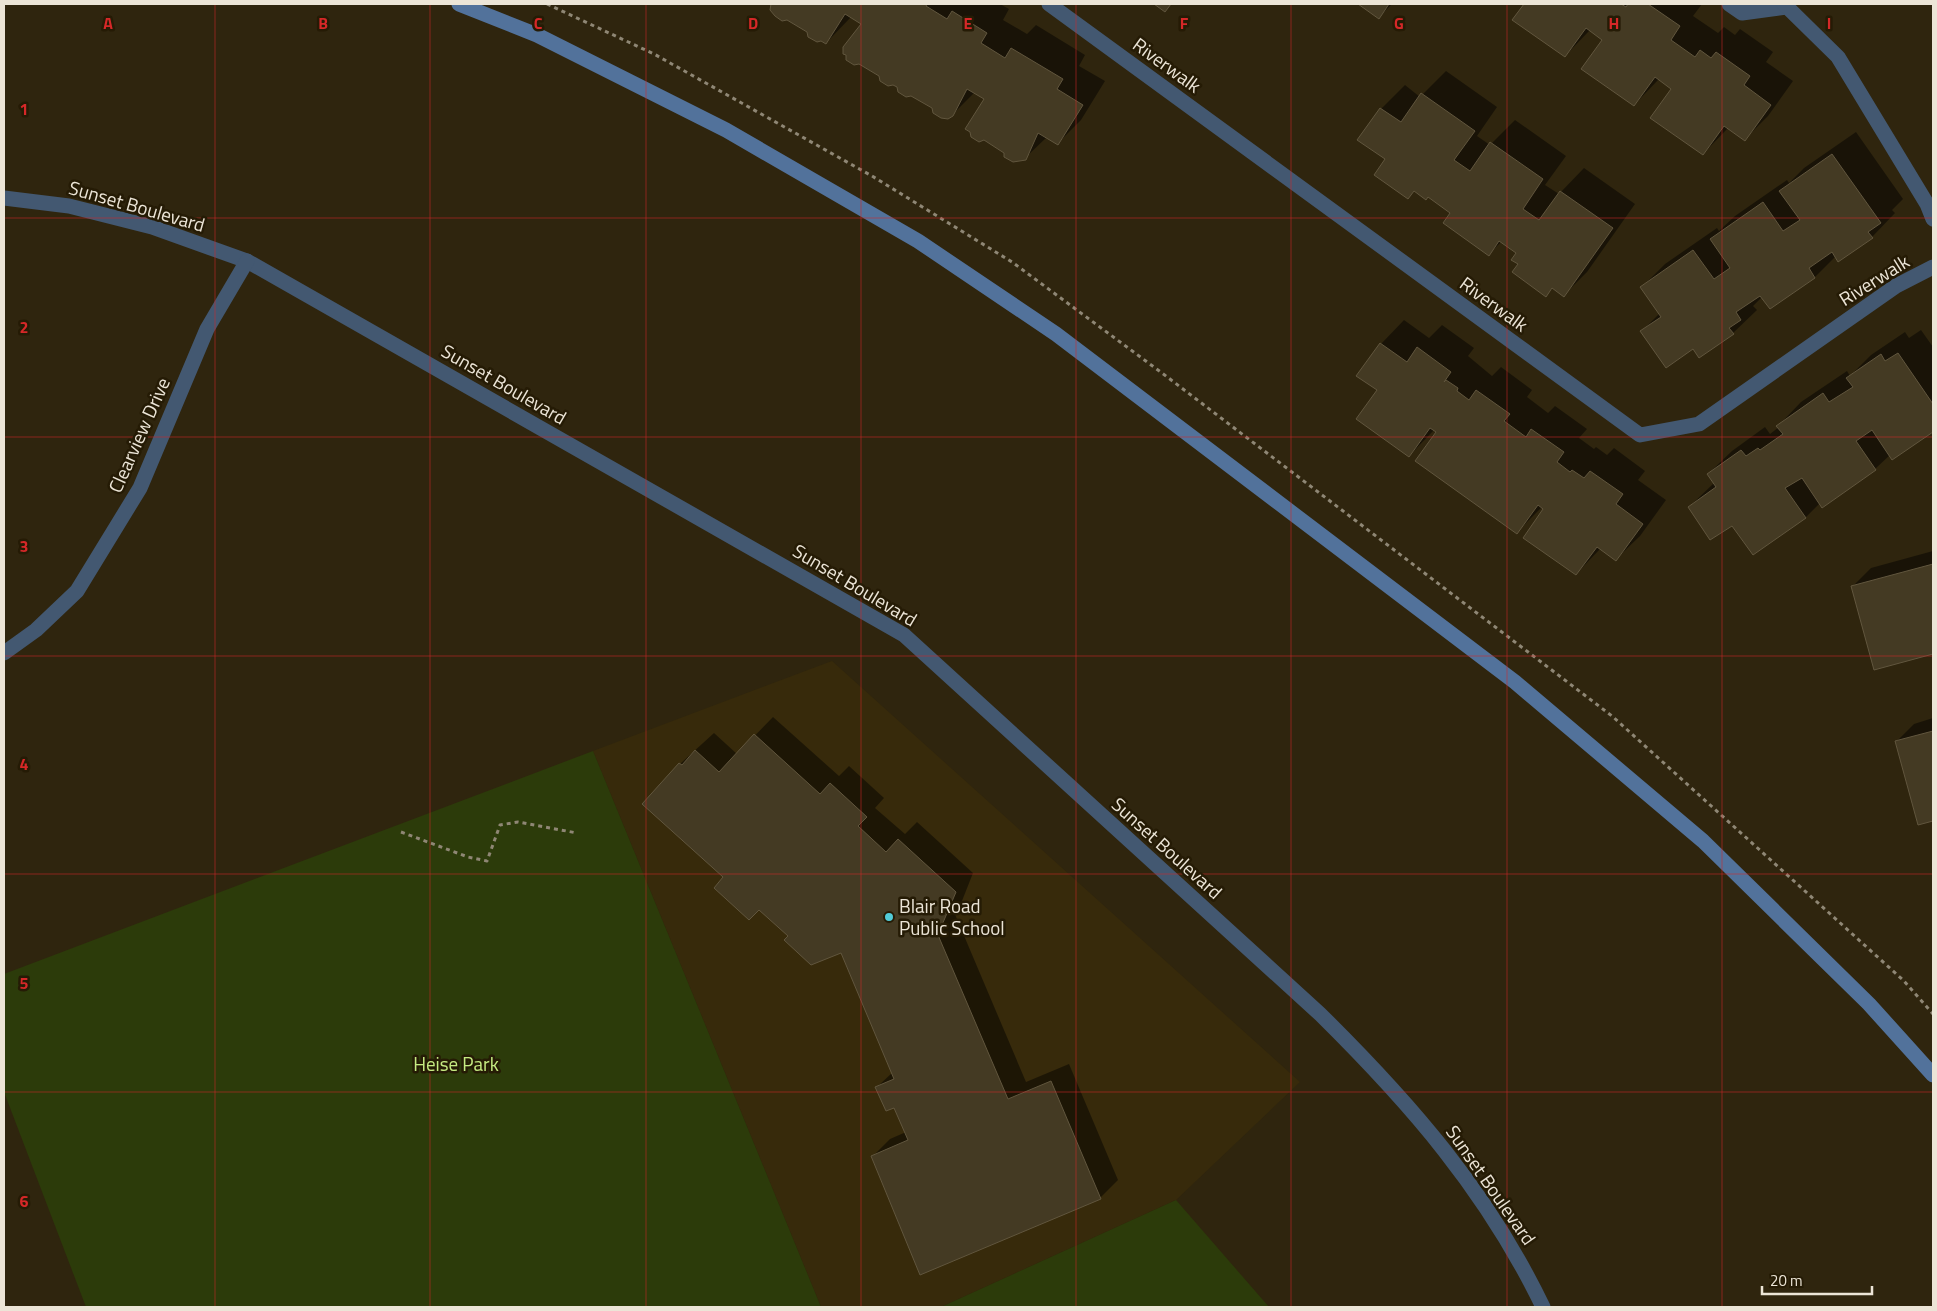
<svg xmlns="http://www.w3.org/2000/svg" width="1937" height="1311" font-family="'Titillium Web',sans-serif">
	<style>
		.built { fill: #372a0b }
		.green { fill: #2c3b0a }
		.shadow { fill: #0007 }
		.building { fill: #443a23; stroke: #61563e }
		.lines { fill: none; stroke-linecap: round; stroke-linejoin: round }
		.path { stroke: #8f8775; stroke-width: 3; stroke-dasharray: 4 4; stroke-linecap: butt }
		.lane { stroke: #435871; stroke-width: 15 }
		.street { stroke: #435871; stroke-width: 15 }
		.secondary { stroke: #52729b; stroke-width: 15 }
		.grid { fill: none; stroke: #d62828; stroke-width: 1; stroke-opacity: 0.55 }
		.poi-dot { fill: #52cbd7; stroke: #251b05; stroke-width: 2 }
		.labels { text-anchor: middle; stroke-width: 5; stroke-linejoin: round; paint-order: stroke }
		.street-label { font-size: 19px; fill: #ece5d7; stroke: #251b05 }
		.poi-label { font-size: 19px; fill: #ece5d7; stroke: #251b05; text-anchor: start }
		.park-label { font-size: 19px; fill: #c6eb82; stroke: #251b05 }
		.grid-label { font-size: 16px; text-anchor: middle; font-weight: bold; fill: #d62828; stroke: #251b05; stroke-width: 5; stroke-linejoin: round; paint-order: stroke }
	</style>
	<rect width="100%" height="100%" fill="#2f250e"/>
	<polygon class="built" points="832,661 1300,1082 1176,1200 941,1307 821,1307 593,751"/>
	<g class="green">
		<polygon points="593,751 821,1307 86,1307 4,1092 4,974"/>
		<polygon points="1176,1200 1269,1307 941,1307"/>
	</g>
	<g class="shadow">
		<polygon points="772,4 1000,4 1009,9 1003,20 1027,34 1036,25 1085,55 1079,66 1105,81 1081,120 1058,143 1047,137 1025,158 985,99 975,92 952,115 933,108 898,87 863,24 851,17 826,43 772,10"/>
		<polygon points="1360,4 1392,4 1379,17"/>
		<polygon points="1526,4 1702,4 1693,16 1718,33 1724,27 1735,35 1740,29 1773,52 1766,62 1793,81 1768,116 1745,139 1728,128 1703,154 1673,89 1659,79 1634,105 1604,40 1590,30 1565,56 1514,20"/>
		<polygon points="1446,71 1497,107 1477,136 1490,145 1515,120 1566,156 1545,185 1559,194 1584,168 1635,204 1587,272 1564,295 1553,288 1546,295 1520,264 1518,253 1502,241 1489,254 1452,212 1428,196 1415,190 1408,197 1386,159 1359,140 1381,109 1405,85 1420,97"/>
		<polygon points="1856,132 1903,199 1892,210 1895,213 1872,237 1836,256 1815,277 1770,308 1762,297 1753,306 1757,310 1733,333 1693,347 1642,331 1660,313 1642,287 1665,264 1717,228 1719,231 1735,216 1787,180 1789,183 1804,168"/>
		<polygon points="1404,320 1429,338 1442,325 1474,348 1468,356 1492,376 1501,367 1532,390 1527,397 1548,413 1555,406 1587,429 1579,438 1594,449 1596,447 1607,455 1614,448 1645,471 1638,480 1666,500 1640,536 1616,559 1601,548 1576,574 1545,508 1542,507 1517,532 1434,430 1409,456 1379,390 1381,344"/>
		<polygon points="1921,330 1933,347 1933,430 1892,458 1890,455 1875,469 1820,503 1806,517 1753,553 1733,524 1689,507 1714,483 1708,474 1732,451 1765,427 1770,434 1779,427 1778,426 1801,402 1847,371 1850,376 1871,355 1905,332 1909,338"/>
		<polygon points="1933,551 1933,653 1875,668 1853,586 1871,568"/>
		<polygon points="773,717 839,776 849,766 884,798 875,808 905,834 917,822 973,873 960,906 954,912 1026,1082 1069,1064 1118,1180 1100,1198 872,1157 890,1139 906,1132 895,1106 877,1087 893,1072 842,951 789,936 725,877 680,764 714,733 737,754"/>
		<polygon points="1933,718 1933,820 1918,824 1896,742 1914,724"/>
	</g>
	<g class="building">
		<polygon points="771,4 927,4 926,6 947,19 952,11 987,33 981,43 1005,58 1011,48 1063,79 1057,89 1083,105 1058,145 1038,133 1026,160 1013,162 1004,157 1004,153 984,140 979,142 971,137 970,132 965,129 984,99 967,89 953,116 948,119 941,118 933,113 932,108 911,96 906,97 898,92 897,87 893,85 888,86 880,81 879,76 859,64 854,65 846,60 846,55 843,54 843,47 861,24 845,14 826,44 821,41 817,42 808,37 807,32 787,20 782,21 775,16 770,10"/>
		<polygon points="1154,4 1171,4 1165,12"/>
		<polygon points="1358,4 1389,4 1379,19"/>
		<polygon points="1524,4 1621,4 1626,7 1628,4 1648,4 1680,26 1671,40 1695,57 1700,50 1711,58 1716,52 1750,76 1744,85 1771,105 1745,141 1724,126 1703,155 1650,118 1671,89 1655,77 1634,106 1581,69 1602,40 1586,28 1565,57 1512,20"/>
		<polygon points="1421,93 1475,131 1454,160 1470,171 1490,142 1543,179 1523,209 1539,220 1560,191 1613,228 1564,297 1552,288 1546,297 1512,272 1518,264 1511,260 1516,253 1499,241 1489,256 1443,223 1450,213 1428,197 1426,200 1414,191 1408,199 1374,175 1385,159 1357,140 1380,108 1401,122"/>
		<polygon points="1832,154 1881,223 1868,232 1873,238 1838,262 1832,252 1809,268 1815,278 1770,309 1760,296 1736,312 1741,320 1729,328 1734,334 1699,358 1693,349 1666,368 1640,331 1661,317 1640,287 1693,250 1714,279 1730,268 1710,239 1763,202 1783,231 1800,220 1779,191"/>
		<polygon points="1380,343 1407,362 1417,347 1451,372 1444,382 1446,380 1458,388 1457,391 1469,400 1476,390 1510,414 1504,421 1526,437 1531,429 1564,452 1557,462 1570,472 1572,470 1584,478 1590,471 1623,494 1616,504 1643,524 1616,561 1597,547 1576,575 1523,538 1543,509 1538,505 1517,534 1415,461 1436,432 1430,428 1409,457 1356,419 1377,390 1356,376"/>
		<polygon points="1898,353 1933,404 1933,432 1892,460 1872,430 1856,441 1876,470 1822,508 1802,478 1785,488 1806,518 1753,555 1732,526 1710,540 1688,507 1716,487 1707,474 1741,450 1746,456 1758,448 1760,450 1783,434 1776,426 1823,393 1829,402 1853,387 1846,378 1881,354 1885,361"/>
		<polygon points="1933,564 1933,654 1874,670 1851,586"/>
		<polygon points="1933,731 1933,821 1918,825 1895,741"/>
		<polygon points="754,734 820,794 830,783 867,817 858,826 886,852 898,839 956,892 942,925 935,928 1008,1099 1051,1081 1101,1199 920,1275 871,1156 908,1140 894,1108 886,1111 875,1087 894,1079 841,953 811,965 784,940 788,936 759,910 749,920 714,888 723,877 642,804 679,763 682,765 695,750 719,772"/>
	</g>
	<g class="lines">
		<g class="path">
			<polyline points="547,4 654,54 872,176 1012,262 1162,373 1612,716 1903,980 1933,1014"/>
			<polyline points="401,832 468,857 487,861 500,825 518,822 577,833"/>
		</g>
		<g class="lane">
			<polyline points="1049,4 1640,435 1699,424 1896,286 1933,267"/>
			<polyline points="1729,4 1742,13 1786,7"/>
			<polyline points="1784,4 1838,57 1927,204 1933,219"/>
		</g>
		<g class="street">
			<path d="M4,198L69,206L152,227L247,261L904,635L1320,1014C1411,1104 1487,1191 1543,1307"/>
			<polyline points="4,653 36,630 77,591 140,488 207,329 247,261"/>
		</g>
		<polyline class="secondary" points="459,4 537,35 726,130 918,241 1056,334 1515,682 1703,841 1869,1004 1933,1075"/>
	</g>
	<path class="grid" d="M215,4V1307M430,4V1307M646,4V1307M861,4V1307M1076,4V1307M1291,4V1307M1507,4V1307M1722,4V1307M4,218H1933M4,437H1933M4,656H1933M4,874H1933M4,1092H1933"/>
	<circle class="poi-dot" cx="889" cy="917" r="5"/>
	<g class="labels">
		<g class="street-label">
			<text transform="translate(1167 65) rotate(36)" y="7">Riverwalk</text>
			<text transform="translate(137 206) rotate(16)" y="7">Sunset Boulevard</text>
			<text transform="translate(1874 280) rotate(-32)" y="7">Riverwalk</text>
			<text transform="translate(1494 304) rotate(36)" y="7">Riverwalk</text>
			<text transform="translate(504 384) rotate(30)" y="7">Sunset Boulevard</text>
			<text transform="translate(139 435) rotate(-66)" y="7">Clearview Drive</text>
			<text transform="translate(855 585) rotate(31)" y="7">Sunset Boulevard</text>
			<text transform="translate(1167 848) rotate(42)" y="7">Sunset Boulevard</text>
			<text transform="translate(1491 1185) rotate(55)" y="7">Sunset Boulevard</text>
		</g>
		<g class="poi-label">
			<text x="899" y="913">Blair Road<tspan x="899" dy="22">Public School</tspan></text>
		</g>
		<g class="park-label">
			<text x="456" y="1071">Heise Park</text>
		</g>
	</g>
	<g class="grid-label">
		<text x="108" y="29">A</text>
		<text x="323" y="29">B</text>
		<text x="538" y="29">C</text>
		<text x="753" y="29">D</text>
		<text x="968" y="29">E</text>
		<text x="1184" y="29">F</text>
		<text x="1399" y="29">G</text>
		<text x="1614" y="29">H</text>
		<text x="1829" y="29">I</text>
		<text x="24" y="115">1</text>
		<text x="24" y="333">2</text>
		<text x="24" y="552">3</text>
		<text x="24" y="770">4</text>
		<text x="24" y="989">5</text>
		<text x="24" y="1207">6</text>
	</g>
	<rect width="1937" height="1311" fill="none" stroke="#ece5d7" stroke-width="10"/>
	<path d="M1762 1286v8h110v-8" fill="none" stroke="#ece5d7" stroke-width="2.5"/>
	<text x="1770" y="1286" font-size="15" fill="#ece5d7" stroke="#251b05" stroke-width="4" paint-order="stroke">20 m</text>
</svg>
